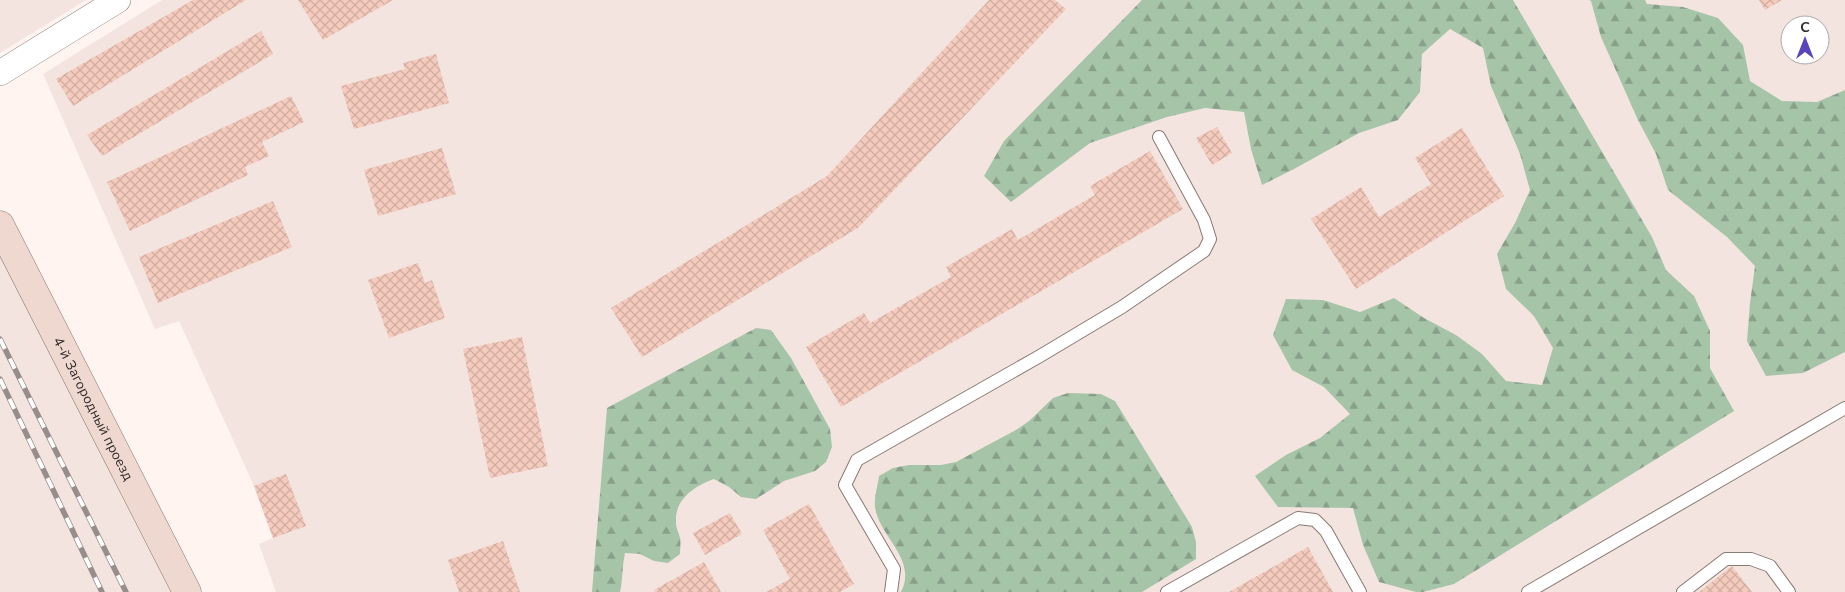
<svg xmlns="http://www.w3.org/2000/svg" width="1845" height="592" font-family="'Nunito Sans',sans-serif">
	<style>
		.built { fill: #f4e4df; fill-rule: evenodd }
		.forest { fill: url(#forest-firs) }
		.building { fill: url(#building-cross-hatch) }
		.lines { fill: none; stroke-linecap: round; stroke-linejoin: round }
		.lane-casing { stroke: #887973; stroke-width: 14 }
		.street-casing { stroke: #887973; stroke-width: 26 }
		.secondary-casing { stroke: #887973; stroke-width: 29 }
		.lane { stroke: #fff; stroke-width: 12 }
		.street { stroke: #fff; stroke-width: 25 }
		.secondary { stroke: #efd8d0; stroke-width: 28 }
		.rail-casing { stroke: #978e8b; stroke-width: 5.5 }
		.rail { stroke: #fff; stroke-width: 4; stroke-dasharray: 11; stroke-linecap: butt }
		.labels { text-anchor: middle; stroke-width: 4.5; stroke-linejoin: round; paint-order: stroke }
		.street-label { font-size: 14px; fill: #302a28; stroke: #fff }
	</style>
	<defs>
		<pattern id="forest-firs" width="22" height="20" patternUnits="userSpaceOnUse" patternTransform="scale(1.25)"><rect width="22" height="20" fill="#a6c4a8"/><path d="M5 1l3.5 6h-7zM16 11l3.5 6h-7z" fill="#889f89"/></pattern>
		<pattern id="building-cross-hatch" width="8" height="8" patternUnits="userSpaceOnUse" patternTransform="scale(1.25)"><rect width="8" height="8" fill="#f4cbbc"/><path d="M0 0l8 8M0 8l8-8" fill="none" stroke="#d2aea2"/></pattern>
	</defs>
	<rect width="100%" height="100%" fill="#fff4f0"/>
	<g class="built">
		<polygon points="0,0 86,0 0,53"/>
		<path d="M162,0H1845V592H276L259,544L273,538L254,486L179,321L155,329L43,74ZM1790,25H1820V55H1790Z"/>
		<polygon points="0,249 177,592 0,592"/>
	</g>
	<g class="forest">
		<polygon points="1142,0 1513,0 1652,237 1666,270 1694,296 1710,331 1710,368 1734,411 1454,584 1423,592 1416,592 1379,582 1363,545 1353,508 1278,507 1255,476 1286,455 1320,438 1350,414 1324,387 1292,370 1273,335 1286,299 1323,300 1360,312 1394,298 1424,318 1456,335 1482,354 1506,381 1542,385 1553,348 1534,316 1506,289 1497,254 1515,223 1530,190 1520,154 1491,86 1483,48 1450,29 1422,54 1420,92 1398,120 1359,133 1294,169 1262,185 1251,149 1244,112 1205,108 1167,117 1090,143 1011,202 984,176 1004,141"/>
		<polygon points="1589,0 1645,0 1647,4 1683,7 1718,18 1743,45 1750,81 1782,101 1817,102 1845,90 1845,352 1803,373 1766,376 1747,341 1750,303 1755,266 1727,237 1668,190 1656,154 1638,120 1601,37 1591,1"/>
		<path d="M756,328L771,330L791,358L830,429L832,447L826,462L815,471L784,481L756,499L741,497L729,487L714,479C695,486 674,499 676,523C676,528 679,533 680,538C681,543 680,549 680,554L668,563L654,561L640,554L625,553C622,566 623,579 620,592H592L607,408Z"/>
		<path d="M1068,393L1101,394L1115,401L1192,527L1196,542V559L1142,592H901C918,559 879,537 875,507C874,497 878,485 879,476L893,468L909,465H941L956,462L1016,430L1029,421L1053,398Z"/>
	</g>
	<g class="building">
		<polygon points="193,0 246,0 73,106 56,79"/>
		<polygon points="298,0 393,0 323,40"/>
		<polygon points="989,0 1055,0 1066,9 858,228 642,357 611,308 827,176"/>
		<polygon points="1759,0 1782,0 1765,10"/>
		<polygon points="261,31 273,54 102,156 87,135"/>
		<polygon points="436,54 449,103 354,129 341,86 405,69 403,63"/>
		<polygon points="291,96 304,122 262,142 269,156 245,167 248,175 130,231 107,182"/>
		<polygon points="1217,127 1232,153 1212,165 1196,138"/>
		<polygon points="1462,128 1504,196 1356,289 1311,219 1361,187 1379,217 1431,184 1415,158"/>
		<polygon points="442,148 456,194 378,216 364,170"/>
		<polygon points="1150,151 1183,209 841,407 806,347 864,313 870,323 951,277 946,267 1012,229 1018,240 1095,195 1090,186"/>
		<polygon points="273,201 292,247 158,303 139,257"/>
		<polygon points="418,263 425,283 432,280 445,318 389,338 368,280"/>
		<polygon points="522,337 548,466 490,478 463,349"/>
		<polygon points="286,474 306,526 273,538 254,486"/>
		<polygon points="809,504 854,584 840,592 766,592 790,579 763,530"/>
		<polygon points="730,513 742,534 705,555 693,533"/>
		<polygon points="503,541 520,592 459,592 448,560"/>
		<polygon points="1308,547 1333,592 1229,592"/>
		<polygon points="704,562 721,592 655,592 654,590"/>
		<polygon points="1732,566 1752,592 1699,592"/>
	</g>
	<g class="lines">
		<defs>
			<g id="lane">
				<polyline points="891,592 894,569 845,485 857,460 1040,356 1122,307 1204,251 1210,239 1204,220 1159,137"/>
				<polyline points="1167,592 1298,518 1315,520 1326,531 1360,592"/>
				<polyline points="1528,592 1845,408"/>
				<polyline points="1683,592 1726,559 1751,559 1770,566 1789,592"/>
			</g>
			<polyline id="street" points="0,73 118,0"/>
			<g id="secondary">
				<path id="s1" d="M0,225L187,592"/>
			</g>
		</defs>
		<use href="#lane" class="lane-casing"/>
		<use href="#street" class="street-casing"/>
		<use href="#secondary" class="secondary-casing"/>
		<use href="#lane" class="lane"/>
		<use href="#street" class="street"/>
		<use href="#secondary" class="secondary"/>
		<defs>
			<g id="rail">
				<polyline points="0,339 126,592"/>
				<polyline points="0,379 102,592"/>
			</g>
		</defs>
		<use href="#rail" class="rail-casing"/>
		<use href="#rail" class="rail"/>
	</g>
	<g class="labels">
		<g class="street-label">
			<text dy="5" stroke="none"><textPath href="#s1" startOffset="206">4-й Загородный проезд</textPath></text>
		</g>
	</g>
	<g transform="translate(1805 40)"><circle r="24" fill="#ffffff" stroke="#acaaa9"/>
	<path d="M0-4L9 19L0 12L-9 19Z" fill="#5a44bc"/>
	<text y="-8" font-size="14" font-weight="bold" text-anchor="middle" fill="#302a28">С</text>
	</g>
</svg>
